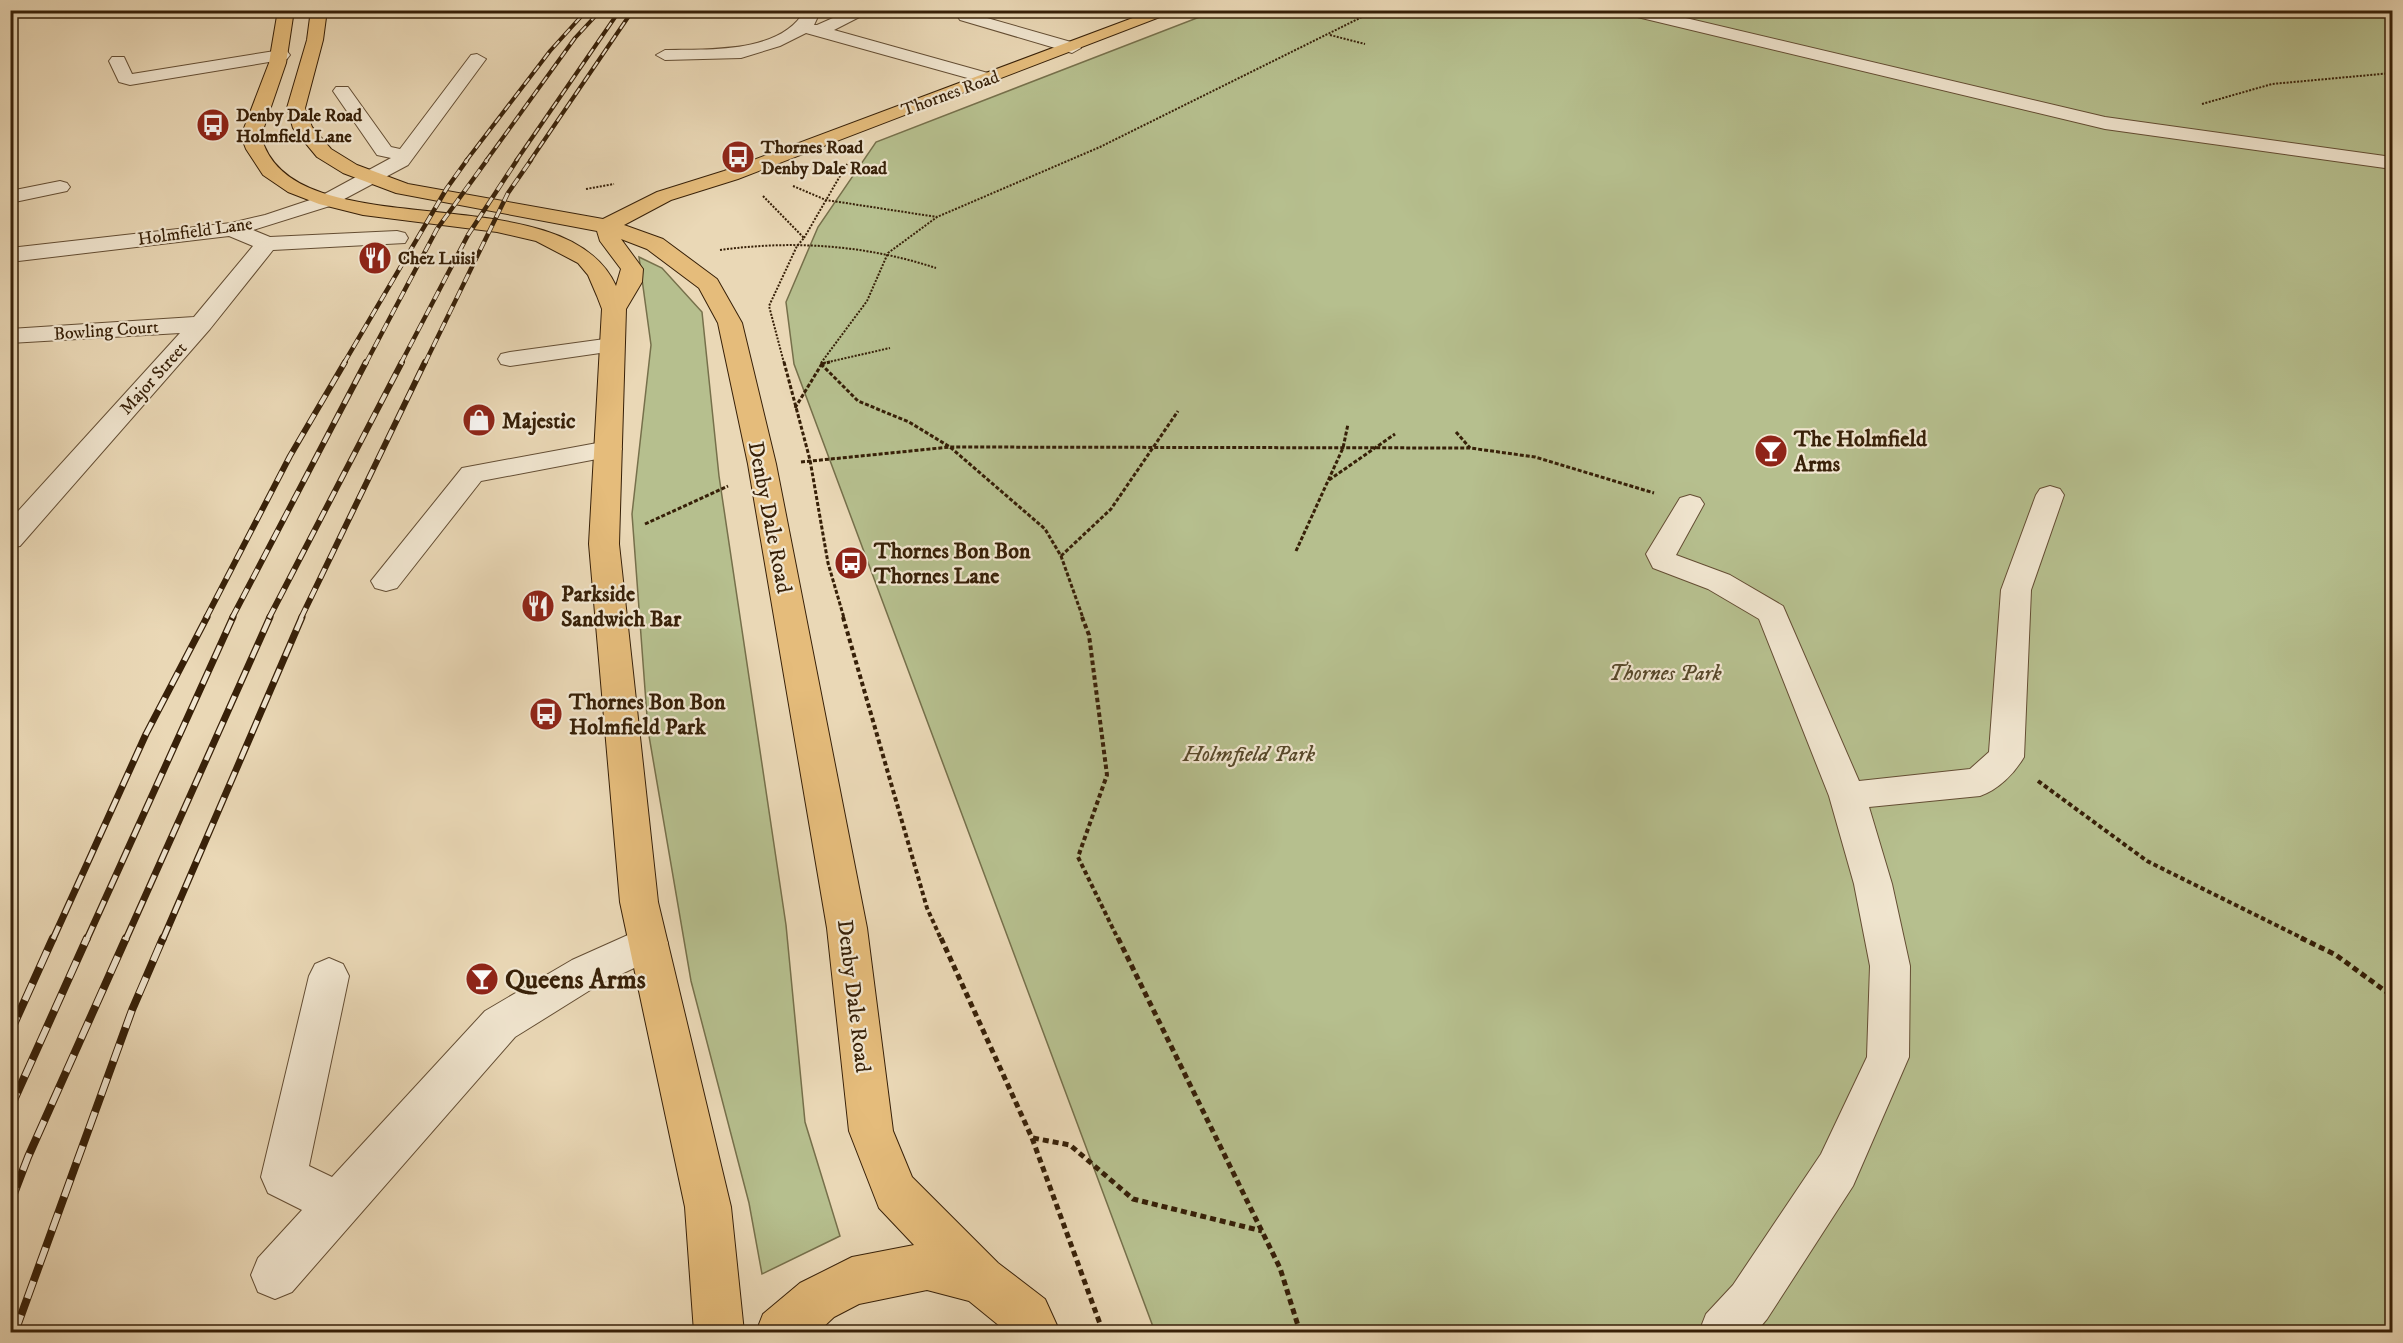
<svg xmlns="http://www.w3.org/2000/svg" width="2403" height="1343" font-family="'IM FELL DW Pica',serif">
	<style>
		.green { fill: #b6bf8e; stroke: #76704b; stroke-width: 1.5 }
		.lines { fill: none; stroke-linecap: round; stroke-linejoin: round }
		.minor-casing { stroke: #644e34; stroke-width: 2 }
		.major-casing { stroke: #372008; stroke-width: 2 }
		.path-far3 { stroke: #372008; stroke-width: 2; stroke-dasharray: 2 1.5; stroke-linecap: butt }
		.path-far2 { stroke: #372008; stroke-width: 3; stroke-dasharray: 4 2; stroke-linecap: butt }
		.path-far1 { stroke: #372008; stroke-width: 4; stroke-dasharray: 4.5 3; stroke-linecap: butt }
		.path { stroke: #372008; stroke-width: 5; stroke-dasharray: 6 4; stroke-linecap: butt }
		.minor { fill: #f1e6d0; fill-rule: evenodd }
		.major { fill: #e5bc7b; fill-rule: evenodd }
		.rail-far4-casing { stroke: #372008; stroke-width: 4 }
		.rail-far3-casing { stroke: #372008; stroke-width: 4.5 }
		.rail-far2-casing { stroke: #372008; stroke-width: 6 }
		.rail-far1-casing { stroke: #372008; stroke-width: 7 }
		.rail-casing { stroke: #372008; stroke-width: 8 }
		.rail-far4 { stroke: #f1e6d0; stroke-width: 2; stroke-dasharray: 8; stroke-linecap: butt }
		.rail-far3 { stroke: #f1e6d0; stroke-width: 3; stroke-dasharray: 9; stroke-linecap: butt }
		.rail-far2 { stroke: #f1e6d0; stroke-width: 4; stroke-dasharray: 11; stroke-linecap: butt }
		.rail-far1 { stroke: #f1e6d0; stroke-width: 4.5; stroke-dasharray: 14; stroke-linecap: butt }
		.rail { stroke: #f1e6d0; stroke-width: 6; stroke-dasharray: 18; stroke-linecap: butt }
		.labels { text-anchor: middle; stroke-width: 4.5; stroke-linejoin: round; paint-order: stroke }
		.far-street-label { font-size: 18px; fill: #372008; stroke: #f1e6d0 }
		.far-poi-label { font-size: 18px; font-weight: bold; fill: #372008; stroke: #f1e6d0; text-anchor: start }
		.poi-label { font-size: 22px; font-weight: bold; fill: #372008; stroke: #f1e6d0; text-anchor: start }
		.street-label { font-size: 22px; fill: #372008; stroke: #f1e6d0 }
		.park-label { font-size: 22px; font-style: italic; fill: #57482a; stroke: #f1e6d0 }
		.near-poi-label { font-size: 27px; font-weight: bold; fill: #372008; stroke: #f1e6d0; text-anchor: start }
	</style>
	<rect width="100%" height="100%" fill="#ead8b6"/>
	<filter id="stains"><feTurbulence type="fractalNoise" baseFrequency=".00333" numOctaves="4"/><feColorMatrix values="0 0 0 0 .2 0 0 0 0 .09 0 0 0 0 .02 0 0 0 .5 -.17"/></filter>
	<radialGradient id="worn" r=".72"><stop offset=".6" stop-color="#630" stop-opacity="0"/><stop offset="1" stop-color="#630" stop-opacity=".3"/></radialGradient>
	<g class="green">
		<polygon points="1215,11 2392,11 2392,1332 1155,1332 794,364 786,302 818,227 876,142"/>
		<polygon points="639,257 662,268 702,312 719,476 786,925 805,1122 840,1236 762,1274 749,1203 691,981 648,730 632,514 651,345"/>
	</g>
	<g class="lines">
		<defs>
			<g id="minor">
				<path d="M805,10H821L814,25H817L851,10H873L834,30L995,75L998,79L989,84L806,33L780,46L741,58L665,60L656,55L665,50C708,49 781,54 805,10Z"/>
				<polygon points="1621,10 1652,10 2105,117 2392,157 2392,169 2105,129 1629,15"/>
				<polygon points="966,12 1078,44 1081,48 1072,53 960,20 958,17"/>
				<polygon points="281,50 287,51 290,55 287,59 130,85 119,82 109,61 112,57 124,57 132,74"/>
				<polygon points="477,54 486,59 408,165 333,205 253,230 270,237 397,231 405,233 408,238 405,243 273,250 210,329 20,546 10,548 10,520 180,333 10,343 10,329 194,317 253,246 229,236 10,262 10,248 231,223 265,215 319,197 391,158 377,155 333,91 336,87 348,87 391,147 400,149 471,55"/>
				<polygon points="60,181 67,183 70,187 67,191 10,203 10,191"/>
				<polygon points="612,338 621,340 624,345 621,350 510,366 501,364 498,359 501,354 510,352"/>
				<polygon points="608,441 618,443 622,449 618,455 481,481 397,588 386,591 375,588 371,581 462,468"/>
				<path d="M2050,486L2060,489L2064,495L2031,590L2024,757C2014,774 1998,790 1980,796L1869,807L1892,884L1910,966L1909,1057L1853,1186L1767,1319L1756,1332H1699L1706,1314L1733,1285L1821,1154L1867,1057L1870,966L1854,884L1829,796L1759,619L1708,589L1653,568L1646,554L1680,498L1690,495L1700,498L1704,504L1676,555L1730,575L1783,606L1859,781L1970,769L1989,752L2001,590L2036,495L2040,489Z"/>
				<polygon points="648,926 662,931 668,943 662,955 600,984 515,1037 292,1292 275,1299 258,1292 251,1275 258,1258 302,1210 268,1193 261,1177 309,976 315,964 329,958 343,964 349,976 309,1166 332,1177 485,1011 572,960"/>
			</g>
			<path id="major" d="M278,10H294L286,63L261,136C290,253 564,170 616,286L621,269L600,241L597,231L396,193L343,173L317,157L293,128L287,108L307,40L311,10H327L323,40L305,108L312,127L331,149L357,165L408,184L603,219L657,192L724,171L1154,10H1178L738,179L671,200L624,225L663,239L717,279L742,323L776,464L867,928L893,1131L912,1177L998,1263L1045,1299L1060,1332H1007L969,1301L927,1290L859,1304L834,1317L818,1332H756L763,1314L800,1283L852,1257L914,1245L879,1208L849,1131L827,928L748,464L718,323L699,288L647,249L621,239L643,269L642,282L626,309L619,544L658,902L731,1207L744,1332H694L685,1207L620,902L589,544L602,309L597,296L588,275L578,263L536,241L497,232L363,215L319,204L288,192L263,175L246,149L241,136L269,63Z"/>
		</defs>
		<use href="#minor" class="minor-casing"/>
		<use href="#major" class="major-casing"/>
		<g class="path-far3">
			<polyline points="1330,35 1365,44"/>
			<polyline points="2202,104 2272,84 2392,73"/>
			<polyline points="793,186 826,200 937,217"/>
			<polyline points="586,189 614,184"/>
			<polyline points="763,196 804,238 797,246 769,306 784,363"/>
			<polyline points="804,238 847,164"/>
			<path d="M720,250C793,240 866,245 936,268"/>
			<polyline points="821,363 867,301 888,253 937,217 1100,147 1376,10"/>
			<polyline points="824,363 890,348"/>
		</g>
		<g class="path-far2">
			<polyline points="784,362 810,460 828,563 844,618"/>
			<polyline points="821,364 858,401 909,422 950,447 1045,529 1061,556 1083,618"/>
			<polyline points="821,364 830,362"/>
			<polyline points="795,408 823,362"/>
			<polyline points="1456,432 1470,448"/>
			<polyline points="801,462 950,447 1470,448 1535,457 1654,493"/>
			<polyline points="1329,480 1395,434"/>
			<polyline points="645,524 728,486"/>
			<polyline points="1296,551 1343,448 1348,424"/>
			<polyline points="1061,556 1111,509 1178,411"/>
		</g>
		<g class="path-far1">
			<polyline points="843,617 927,908 941,939"/>
			<polyline points="1082,617 1089,635 1107,775 1078,857 1118,939"/>
			<polyline points="2038,781 2147,861 2304,939"/>
		</g>
		<g class="path">
			<polyline points="941,938 1032,1138 1103,1332"/>
			<polyline points="1118,938 1280,1268 1300,1332"/>
			<polyline points="2301,938 2336,955 2392,996"/>
			<polyline points="1033,1138 1070,1145 1133,1199 1262,1231"/>
		</g>
		<use href="#minor" class="minor"/>
		<use href="#major" class="major"/>
		<defs>
			<g id="rail-far4">
				<polyline points="466,161 550,51 587,10"/>
				<polyline points="486,161 575,38 601,10"/>
				<polyline points="516,161 620,10"/>
				<polyline points="530,161 633,10"/>
			</g>
			<g id="rail-far3">
				<polyline points="344,363 447,188 467,160"/>
				<polyline points="366,363 437,229 487,160"/>
				<polyline points="401,363 468,235 517,160"/>
				<polyline points="425,363 508,193 531,160"/>
			</g>
			<g id="rail-far2">
				<polyline points="206,618 290,456 345,362"/>
				<polyline points="232,618 366,362"/>
				<polyline points="269,618 402,362"/>
				<polyline points="301,618 425,362"/>
			</g>
			<g id="rail-far1">
				<polyline points="53,939 146,734 207,617"/>
				<polyline points="87,939 233,617"/>
				<polyline points="126,939 270,617"/>
				<polyline points="163,939 302,617"/>
			</g>
			<g id="rail">
				<polyline points="10,1033 53,938"/>
				<polyline points="10,1109 87,938"/>
				<polyline points="10,1204 28,1157 126,938"/>
				<polyline points="15,1332 132,1010 163,938"/>
			</g>
		</defs>
		<use href="#rail-far4" class="rail-far4-casing"/>
		<use href="#rail-far3" class="rail-far3-casing"/>
		<use href="#rail-far2" class="rail-far2-casing"/>
		<use href="#rail-far1" class="rail-far1-casing"/>
		<use href="#rail" class="rail-casing"/>
		<use href="#rail-far4" class="rail-far4"/>
		<use href="#rail-far3" class="rail-far3"/>
		<use href="#rail-far2" class="rail-far2"/>
		<use href="#rail-far1" class="rail-far1"/>
		<use href="#rail" class="rail"/>
	</g>
	<defs>
		<symbol id="bus-disc" viewBox="-11 -11 22 22"><circle r="9.5" fill="#8f2418" stroke="#f1e6d0"/><path d="M-5-6H5V4H4V6H2V4H-2V6H-4V4H-5ZM-3.5-4V0h7V-4ZM-3.5 1.2v1.5H-2V1.2ZM2 1.2v1.5H3.5V1.2Z" fill="#fff"/></symbol>
		<symbol id="restaurant-disc" viewBox="-11 -11 22 22"><circle r="9.5" fill="#8f2418" stroke="#f1e6d0"/><path d="M-5-6h1v4h1v-4h1v4h1v-4h1v5L-1.5 .5V6h-2V.5L-5-1ZM5-6V6H3V1.5H1.5Q1.5-4 5-6Z" fill="#fff"/></symbol>
		<symbol id="shop-disc" viewBox="-11 -11 22 22"><circle r="9.5" fill="#8f2418" stroke="#f1e6d0"/><path d="M-5-2.5h2.3a2.7 3.5 0 0 1 5.4 0H5L5.5 6h-11ZM-1.5-2.5h3a1.5 2.3 0 0 0-3 0Z" fill="#fff"/></symbol>
		<symbol id="bar-disc" viewBox="-11 -11 22 22"><circle r="9.5" fill="#8f2418" stroke="#f1e6d0"/><path d="M-6-5H6L.8 .8V4.5H3.5V6h-7V4.5H-.8V.8Z" fill="#fff"/></symbol>
	</defs>
	<g fill-rule="evenodd">
		<use href="#bus-disc" x="194" y="106" width="38" height="38"/>
		<use href="#bus-disc" x="719" y="138" width="38" height="38"/>
		<use href="#restaurant-disc" x="356" y="239" width="38" height="38"/>
		<use href="#shop-disc" x="460" y="401" width="38" height="38"/>
		<use href="#bar-disc" x="1752" y="432" width="38" height="38"/>
		<use href="#bus-disc" x="832" y="544" width="38" height="38"/>
		<use href="#restaurant-disc" x="519" y="587" width="38" height="38"/>
		<use href="#bus-disc" x="527" y="695" width="38" height="38"/>
		<use href="#bar-disc" x="463" y="960" width="38" height="38"/>
	</g>
	<g class="labels">
		<g class="far-street-label">
			<text transform="translate(950 93) rotate(-20)" y="6">Thornes Road</text>
			<text transform="translate(195 231) rotate(-8)" y="6">Holmfield Lane</text>
			<text transform="translate(106 330) rotate(-4)" y="6">Bowling Court</text>
			<text transform="translate(153 378) rotate(-48)" y="6">Major Street</text>
		</g>
		<g class="far-poi-label">
			<text x="236" y="121">Denby Dale Road<tspan x="236" dy="21">Holmfield Lane</tspan></text>
			<text x="761" y="153">Thornes Road<tspan x="761" dy="21">Denby Dale Road</tspan></text>
			<text x="398" y="264">Chez Luisi</text>
		</g>
		<g class="poi-label">
			<text x="502" y="428">Majestic</text>
			<text x="1794" y="446">The Holmfield<tspan x="1794" dy="25">Arms</tspan></text>
			<text x="874" y="558">Thornes Bon Bon<tspan x="874" dy="25">Thornes Lane</tspan></text>
			<text x="561" y="601">Parkside<tspan x="561" dy="25">Sandwich Bar</tspan></text>
			<text x="569" y="709">Thornes Bon Bon<tspan x="569" dy="25">Holmfield Park</tspan></text>
		</g>
		<g class="street-label">
			<text transform="translate(771 517) rotate(79)" y="8">Denby Dale Road</text>
			<text transform="translate(855 996) rotate(83)" y="8">Denby Dale Road</text>
		</g>
		<g class="park-label">
			<text x="1665" y="680">Thornes Park</text>
			<text x="1249" y="761">Holmfield Park</text>
		</g>
		<g class="near-poi-label">
			<text x="505" y="988">Queens Arms</text>
		</g>
	</g>
	<rect width="2403" height="1343" fill="none" stroke="#ead8b6" stroke-width="36"/>
	<rect x="12" y="12" width="2379" height="1319" fill="none" stroke="#372008" stroke-width="3"/>
	<rect x="18" y="18" width="2367" height="1307" fill="none" stroke="#372008" stroke-width="1.5"/>
	<rect width="100%" height="100%" filter="url(#stains)"/>
	<rect width="100%" height="100%" fill="url(#worn)"/>
</svg>
